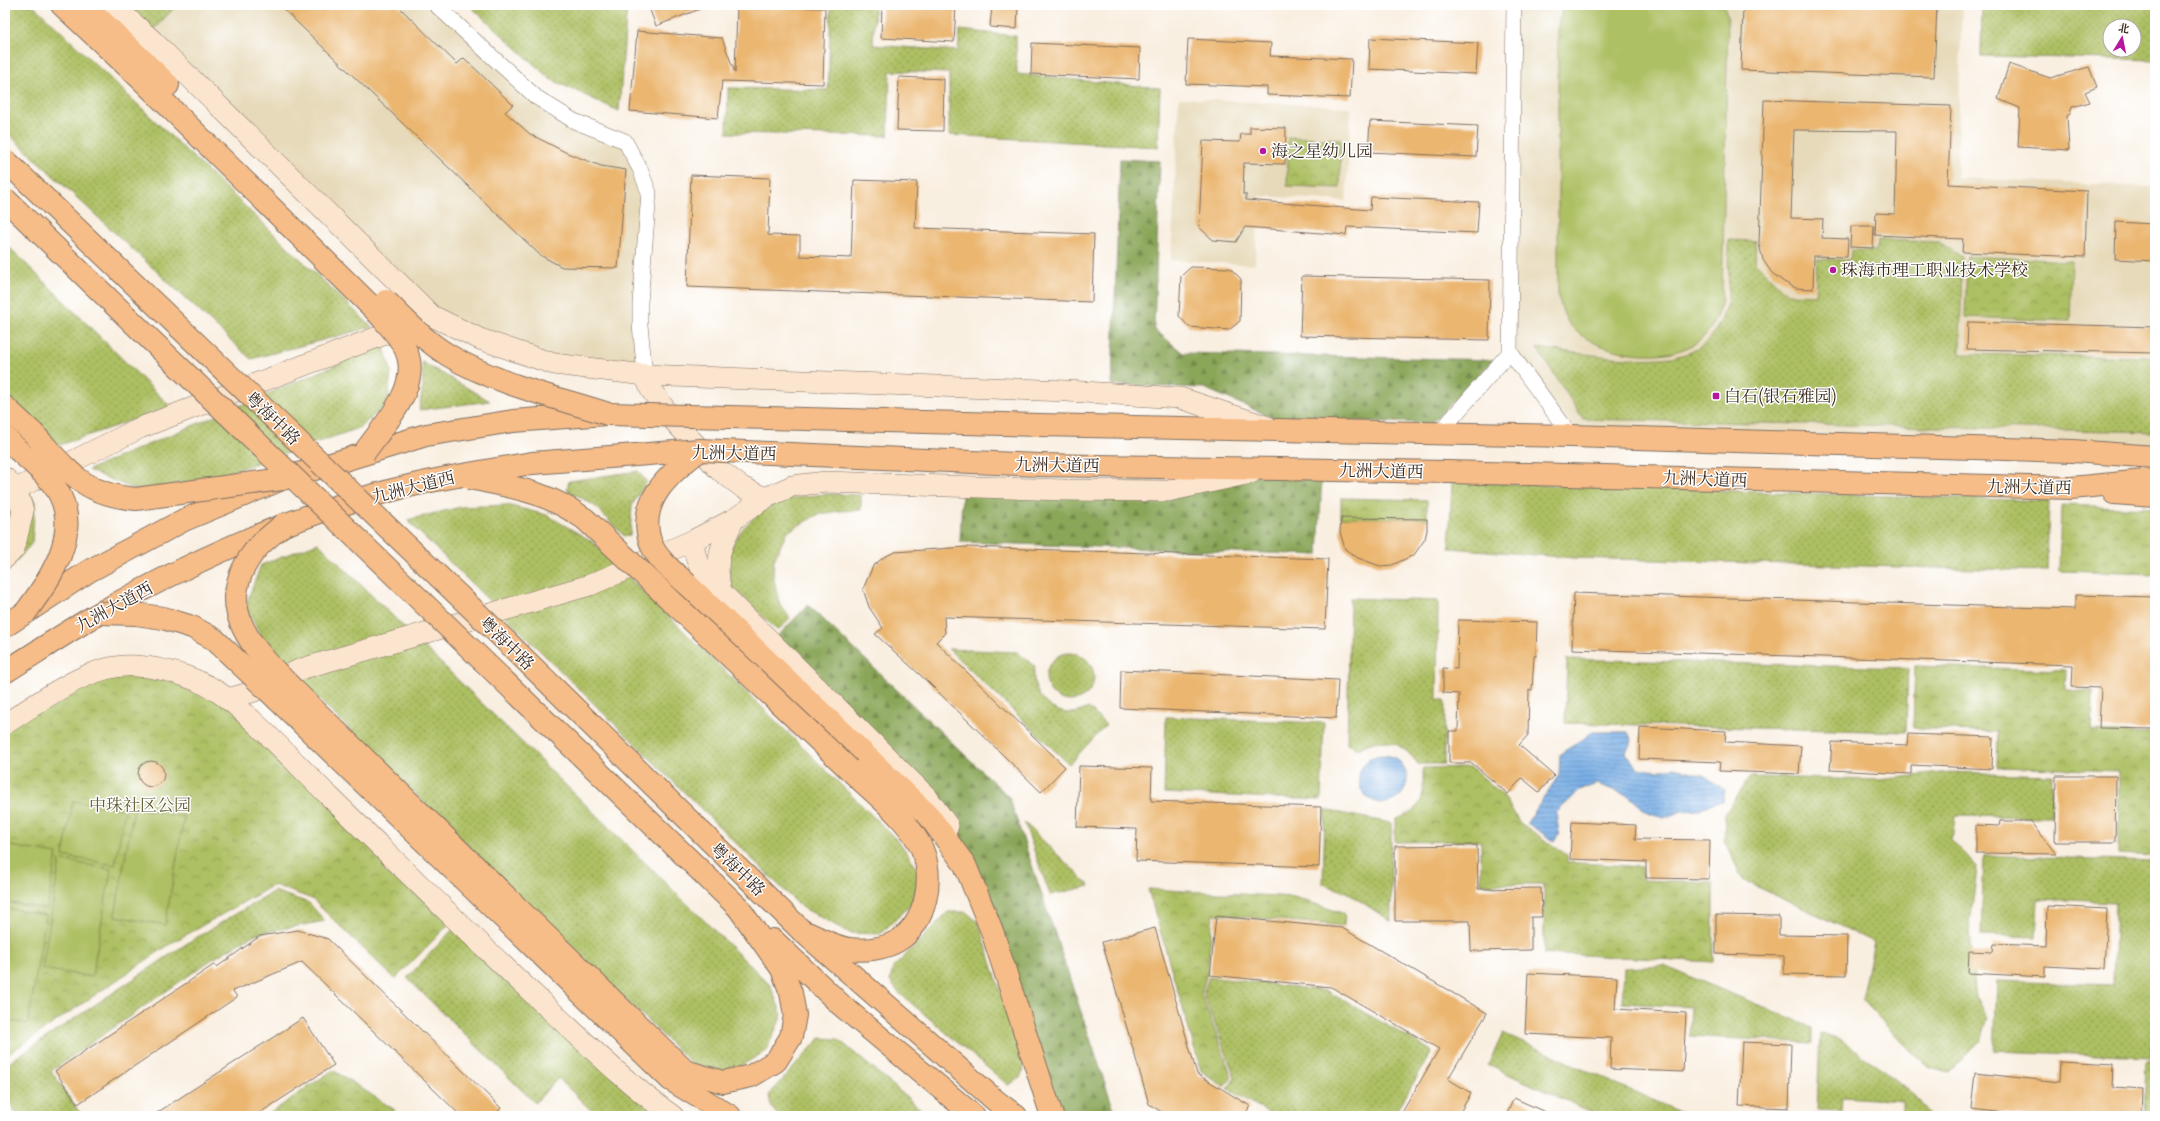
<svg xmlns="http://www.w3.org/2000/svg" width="2160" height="1121" font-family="Cardo,'Noto Serif SC',serif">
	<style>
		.built { fill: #e7daba }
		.grass { fill: url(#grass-dots); stroke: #747540; fill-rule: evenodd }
		.forest { fill: url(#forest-firs); stroke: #62683c }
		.park { fill: url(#park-crowns); stroke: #747540 }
		.pitch { fill: #adc063; stroke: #747540 }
		.water { fill: url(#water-rules); stroke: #5a6c82 }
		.building { fill: #ebb66f }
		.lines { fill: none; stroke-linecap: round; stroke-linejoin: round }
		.street-casing { stroke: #7e6f62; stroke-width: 16 }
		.secondary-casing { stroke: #7e6f62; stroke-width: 22 }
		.primary-casing { stroke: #7e6f62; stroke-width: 24 }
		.highway-casing { stroke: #7e6f62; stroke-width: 24 }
		.street { stroke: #fff; stroke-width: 15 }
		.secondary { stroke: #fce5cf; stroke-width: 21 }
		.primary { stroke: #f7bd88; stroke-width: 22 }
		.highway { stroke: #f7bd88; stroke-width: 22 }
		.primary-bridge-casing { stroke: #7e6f62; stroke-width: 24; stroke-linecap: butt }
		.highway-bridge-casing { stroke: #7e6f62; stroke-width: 24; stroke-linecap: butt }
		.primary-bridge { stroke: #f7bd88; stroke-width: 22 }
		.highway-bridge { stroke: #f7bd88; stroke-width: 22 }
		.poi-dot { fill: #b5179e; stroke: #fff; stroke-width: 1.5 }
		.labels { text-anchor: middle; stroke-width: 3; stroke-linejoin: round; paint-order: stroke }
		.poi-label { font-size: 17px; fill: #3b2a1e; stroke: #fff; text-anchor: start }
		.street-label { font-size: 17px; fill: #3b2a1e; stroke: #fff }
		.park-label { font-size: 17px; fill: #635e36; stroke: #fff }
	</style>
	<defs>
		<pattern id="grass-dots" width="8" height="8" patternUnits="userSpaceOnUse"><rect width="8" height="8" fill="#adc063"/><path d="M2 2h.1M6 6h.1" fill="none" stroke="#8e9c51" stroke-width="1.8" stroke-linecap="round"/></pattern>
		<pattern id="forest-firs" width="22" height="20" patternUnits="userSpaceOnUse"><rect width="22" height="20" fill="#8aa659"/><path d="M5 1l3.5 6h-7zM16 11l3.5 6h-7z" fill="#728749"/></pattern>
		<pattern id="park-crowns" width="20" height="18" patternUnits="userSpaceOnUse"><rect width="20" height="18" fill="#adc063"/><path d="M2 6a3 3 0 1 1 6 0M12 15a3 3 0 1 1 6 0" fill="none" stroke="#8e9c51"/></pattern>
		<pattern id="water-rules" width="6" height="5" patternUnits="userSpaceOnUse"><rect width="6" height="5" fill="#78aee6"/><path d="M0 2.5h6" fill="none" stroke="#648eba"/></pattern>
	</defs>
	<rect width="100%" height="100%" fill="#fff"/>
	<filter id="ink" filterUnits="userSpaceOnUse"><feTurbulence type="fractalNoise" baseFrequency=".025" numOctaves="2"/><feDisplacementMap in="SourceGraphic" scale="8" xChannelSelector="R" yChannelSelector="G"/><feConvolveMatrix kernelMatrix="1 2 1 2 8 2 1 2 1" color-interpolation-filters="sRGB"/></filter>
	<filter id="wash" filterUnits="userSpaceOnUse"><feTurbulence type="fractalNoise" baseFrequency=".012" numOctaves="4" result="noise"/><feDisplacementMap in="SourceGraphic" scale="16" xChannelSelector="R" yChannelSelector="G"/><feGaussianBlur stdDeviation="0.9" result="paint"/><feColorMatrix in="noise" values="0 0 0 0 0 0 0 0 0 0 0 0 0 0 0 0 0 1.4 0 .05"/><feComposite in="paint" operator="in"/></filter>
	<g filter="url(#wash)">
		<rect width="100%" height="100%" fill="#f9efe1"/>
		<g class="built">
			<polygon points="114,5 436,5 536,97 625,141 649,193 645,374 554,364 432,316"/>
			<polygon points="1515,5 1962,5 1957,178 2155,187 2155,446 2073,451 1571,435 1511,352"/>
			<polygon points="1179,98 1351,107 1346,201 1259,196 1255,265 1171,260"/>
		</g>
		<g class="grass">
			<polygon points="5,5 33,5 372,327 251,359 5,131"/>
			<polygon points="122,5 170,5 173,9 152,32"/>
			<polygon points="469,5 627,5 619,111 550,79"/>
			<polygon points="831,5 875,5 873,45 958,51 960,30 1016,36 1017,74 1160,88 1158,147 949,135 949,73 890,71 888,136 727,133 728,88 828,90"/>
			<path d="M1982,5H2155V60L1981,56ZM2110,26H2134V50H2110Z"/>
			<path d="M1728,240L1756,241L1755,262L1787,294L1815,295L1817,259L1850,260L1851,250L1876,251L1877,240L1939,242L1962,257L1960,354L2155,357V432L1583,419L1537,348C1576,352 1664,369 1697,349C1712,340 1721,323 1726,307C1730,294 1728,257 1728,240Z"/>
			<polygon points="5,243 171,407 57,446 5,393"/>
			<polygon points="383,345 391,370 388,403 359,428 207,480 136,490 88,470"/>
			<polygon points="422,362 490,401 419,410 423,386"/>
			<polygon points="638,471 647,482 632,505 630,535 624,536 595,506 567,490 569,481"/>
			<polygon points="1452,482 2049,501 2047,571 1574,558 1449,548"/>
			<path d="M824,494L861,495V510L838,511L817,515L787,532L774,560L773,575L779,603L790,618L778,631L731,586C730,577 728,567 729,558C733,529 763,506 790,499C801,496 813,496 824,494Z"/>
			<polygon points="507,505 547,515 593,542 900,843 921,874 911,905 880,934 850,933 800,906 407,520 461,507"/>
			<polygon points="318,543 770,985 782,1015 766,1051 730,1072 692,1064 271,653 245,607 261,565"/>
			<path d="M1350,598L1438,601L1437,700H1445L1444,764H1418C1402,742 1382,734 1358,749L1347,744Z"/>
			<path d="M948,649L1017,652L1035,666C1029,688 1045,711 1068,713C1075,714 1083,710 1089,708L1106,725L1069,764Z"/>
			<circle cx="1070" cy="677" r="24"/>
			<polygon points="1567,659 1908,668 1906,732 1565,723"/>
			<polygon points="1166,717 1324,723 1321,800 1164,793"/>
			<polygon points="1949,772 2052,775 2051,817 1955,816 1952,840 1977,868 1969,933 1976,998 1988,1017 1981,1041 1949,1073 1930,1068 1902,1043 1862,999 1874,942 1743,880 1724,840 1725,814 1750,777 1879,780"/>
			<polygon points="1325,810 1391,823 1391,921 1346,892 1323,884"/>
			<polygon points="1024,822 1090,886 1050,895"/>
			<polygon points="1984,855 2155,861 2155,986 2152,1057 1994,1051 1997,981 2113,985 2116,902 2038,899 2036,937 1981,935"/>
			<polygon points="274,891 309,903 325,921 255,934 211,960 51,1071 82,1116 18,1116 5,1096 5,1065 189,942"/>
			<polygon points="948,912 966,912 979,923 1024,1068 1020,1078 1008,1085 898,992 890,981 893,968"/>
			<polygon points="453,929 659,1116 597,1116 558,1078 535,1103 407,978"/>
			<polygon points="1664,966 1812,1027 1812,1043 1689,1036 1691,1007 1622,1003 1624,968"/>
			<polygon points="1209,977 1327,991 1432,1051 1394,1116 1274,1116 1228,1089 1235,1077 1203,993"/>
			<polygon points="1503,1033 1684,1114 1684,1116 1600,1116 1488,1065"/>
			<polygon points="1820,1033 1840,1039 1910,1090 1929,1116 1902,1116 1902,1101 1843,1097 1842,1111 1817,1110"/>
			<polygon points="820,1038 838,1039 929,1116 778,1116 771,1106 769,1095"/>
			<polygon points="2155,1059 2155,1116 2144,1116 2146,1062"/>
		</g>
		<g class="forest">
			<polygon points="1120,159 1160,161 1154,329 1183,353 1494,360 1432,423 1276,419 1204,388 1112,385"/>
			<polygon points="1271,475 1322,476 1318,555 960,542 962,495"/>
			<polygon points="808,605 1009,797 1116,1116 1054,1116 965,865 773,641"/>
		</g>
		<g class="park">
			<polygon points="1288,137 1341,139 1340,188 1287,186"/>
			<polygon points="1967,256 2072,261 2070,321 1965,317"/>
			<polygon points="5,464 21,479 35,502 32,543 5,574"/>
			<polygon points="1341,498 1427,500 1427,519 1341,518"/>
			<polygon points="2061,505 2155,508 2155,574 2059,571"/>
			<polygon points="134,666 226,699 453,920 395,979 312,899 274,885 173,942 5,1056 5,727 75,682"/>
			<polygon points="1915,666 2066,670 2065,690 2093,691 2092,731 2155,733 2155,856 2118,854 2119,771 1997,767 1998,732 1913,728"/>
			<path d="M1471,767L1503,795L1520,823L1567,855V862L1642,867V880L1713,883V962L1544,953V884H1481V841L1395,842V820C1427,806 1423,799 1423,768Z"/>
			<polygon points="1148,889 1294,897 1345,914 1344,926 1213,914 1207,974 1201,993 1232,1077 1225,1087 1201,1071"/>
			<polygon points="333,1070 395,1110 389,1116 266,1116"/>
		</g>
		<g class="pitch">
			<path d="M1564,5H1724L1728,18L1722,301C1716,318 1710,336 1693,345C1660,363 1594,354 1570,325C1564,318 1561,305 1558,297V25Z"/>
			<polygon points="73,801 125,810 115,865 63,856"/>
			<polygon points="134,808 184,817 165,925 115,916"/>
			<polygon points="5,845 57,854 47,909 5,902"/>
			<polygon points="60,860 111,869 92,977 42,969"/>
			<polygon points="5,908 46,915 28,1024 5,1020"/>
		</g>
		<g class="water">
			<path d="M1591,732H1628L1632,741L1625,753L1638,768L1656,771L1674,768L1702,774L1725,790L1723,801L1713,803L1699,810L1682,811L1664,818L1649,814L1629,796L1597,784L1580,790L1556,813L1559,833L1554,841L1527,823L1559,775L1560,754C1571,746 1582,742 1591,732Z"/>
			<circle cx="1383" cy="779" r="24"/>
		</g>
		<g id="blocks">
			<g class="building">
				<polygon points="279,5 397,5 457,64 464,58 513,105 505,112 530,134 567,153 601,166 626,170 618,268 562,267 540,255"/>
				<polygon points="648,5 708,5 708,6 656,26"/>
				<polygon points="882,5 956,5 954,42 881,38"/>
				<polygon points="992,5 1018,5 1017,29 990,27"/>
				<polygon points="1743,5 1937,5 1934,77 1741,70"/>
				<polygon points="737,6 825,8 823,84 722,81 718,118 630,111 637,31 722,38 735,73"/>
				<polygon points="1370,38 1478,43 1476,74 1369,69"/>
				<polygon points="1188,39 1271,43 1270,56 1352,59 1350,98 1267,95 1267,87 1186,84"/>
				<polygon points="1032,43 1140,48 1139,79 1031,74"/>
				<polygon points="2009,64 2050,78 2089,67 2097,87 2085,92 2090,102 2072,107 2070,114 2067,116 2069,150 2018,147 2020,108 1998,99"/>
				<polygon points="899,77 944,79 943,131 897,130"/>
				<polygon points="1764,100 1951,106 1948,184 2087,191 2085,257 1962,252 1963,239 1875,235 1876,213 1895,214 1897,131 1794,130 1791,218 1823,219 1822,238 1848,239 1847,257 1814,256 1813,289 1796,288 1784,282 1772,273 1763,260 1759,244"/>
				<polygon points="1370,121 1478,126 1476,157 1368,152"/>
				<polygon points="1250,127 1286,128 1285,164 1244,163 1243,194 1246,194 1246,200 1370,210 1371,197 1479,202 1477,233 1347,227 1346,235 1245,227 1236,242 1213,240 1199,227 1203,141 1240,142 1241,134 1250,134"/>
				<polygon points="691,175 770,178 768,235 800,236 800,256 851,258 854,180 917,182 915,228 1094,234 1092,302 687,287"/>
				<polygon points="2116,222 2155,224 2155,261 2115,259"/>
				<polygon points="1851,226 1874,226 1873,248 1850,247"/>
				<polygon points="1191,267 1230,268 1241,279 1240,321 1229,330 1189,327 1179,316 1181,276"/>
				<polygon points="1302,276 1490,280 1489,340 1300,336"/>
				<polygon points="1968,322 2155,327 2155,353 1967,349"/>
				<polygon points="1341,518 1427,519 1427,530 1425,539 1414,555 1392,565 1380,566 1358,558 1345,549 1340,532"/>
				<polygon points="966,547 1328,559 1325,629 944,617 945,633 936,642 1065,767 1041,792 929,683 875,634 883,628 869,607 863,589 873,566 884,557 895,552"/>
				<polygon points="1574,593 2075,609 2075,595 2155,597 2155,729 2099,728 2101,688 2072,687 2073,665 1572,649"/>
				<polygon points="1458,620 1537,622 1536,656 1534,656 1532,690 1529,690 1528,735 1519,745 1554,775 1539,792 1522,778 1508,794 1472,763 1449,763 1449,731 1458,731 1459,694 1443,693 1443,668 1457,669"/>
				<polygon points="1121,670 1338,680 1336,718 1120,708"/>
				<polygon points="1640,727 1726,731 1725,742 1801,746 1799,774 1719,771 1720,762 1639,759"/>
				<polygon points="1908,734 1993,737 1992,769 1911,765 1911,774 1830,770 1832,742 1907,745"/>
				<circle cx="151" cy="774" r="13"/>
				<polygon points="1079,766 1152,768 1151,801 1321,807 1319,867 1136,861 1137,829 1077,827"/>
				<polygon points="2056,776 2116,776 2115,842 2055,842"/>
				<polygon points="2000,821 2031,821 2056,854 1976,853 1976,825 1999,826"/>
				<polygon points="1572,822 1636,825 1635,839 1710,840 1709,879 1646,878 1646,862 1570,859"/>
				<polygon points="1477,845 1478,889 1541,888 1542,917 1531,917 1531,950 1471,951 1470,921 1395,921 1395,846"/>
				<polygon points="2047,906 2107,909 2104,969 2045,966 2045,977 1968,973 1969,951 1993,952 1994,944 2046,946"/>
				<polygon points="1716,915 1779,916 1779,935 1847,936 1846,975 1784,974 1784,956 1716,954"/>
				<polygon points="1216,916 1342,928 1487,1013 1448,1079 1471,1093 1458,1116 1400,1116 1439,1049 1331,987 1210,975"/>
				<polygon points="1155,928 1197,1074 1250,1106 1244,1116 1168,1116 1149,1104 1102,942"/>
				<polygon points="298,930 328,939 501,1108 493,1116 461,1116 302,962 233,991 237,997 78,1104 55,1071 215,964 217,967 260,936"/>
				<polygon points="1528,973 1617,977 1615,1009 1686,1013 1683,1072 1610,1069 1611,1038 1525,1034"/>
				<polygon points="303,1018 334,1065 255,1116 152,1116"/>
				<polygon points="1742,1042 1791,1044 1789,1108 1739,1106"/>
				<polygon points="2060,1061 2114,1064 2113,1087 2142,1089 2141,1114 2118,1112 2118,1116 2033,1116 1971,1109 1975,1073 2059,1082"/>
				<polygon points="1514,1098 1554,1116 1506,1116"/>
			</g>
		</g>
	</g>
	<g filter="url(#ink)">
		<use href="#blocks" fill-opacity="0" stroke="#7e6f62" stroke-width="1"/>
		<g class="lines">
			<defs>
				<g id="street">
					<polyline points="436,5 536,97 574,121 625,141 640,169 649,193 640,303 640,325 645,375"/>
					<polyline points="1510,352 1514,5"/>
					<polyline points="1440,432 1510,352 1571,436"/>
				</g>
				<g id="secondary">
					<polyline points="113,5 152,40 432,316 480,339 554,364 645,375 1067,391 1180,398 1268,427"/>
					<polyline points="645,375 651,390 674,421 718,469 742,487 765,498"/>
					<polyline points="5,478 16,489 23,511 14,549 5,558"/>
					<polyline points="16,489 140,428 409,325"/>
					<path d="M694,540C693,554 698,564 704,575L927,797L948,826"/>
					<path d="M721,592C714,561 720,547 734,519"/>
					<polyline points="227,699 252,692 301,669 590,585 694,540 734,519 765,498 792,486 826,482 1065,490 1168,491 1251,473"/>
					<path d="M5,724C42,701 90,662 136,666C168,668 202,679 228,699C263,727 298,766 330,797C402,867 473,938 546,1006C587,1044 627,1084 673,1116"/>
				</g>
				<g id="primary">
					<polyline points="1039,425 1571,436 2073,451 2155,457"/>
					<polyline points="1039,465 1448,472 2071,488 2155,480"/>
					<polyline points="2114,493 2155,496"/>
					<polyline points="5,626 89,571 184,520 282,479 426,435 513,421 606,414"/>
					<path d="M5,672C37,652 68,631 100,613C211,550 332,498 457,476"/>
					<path d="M803,931C817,937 834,947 849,949C865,951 885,949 899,940C927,922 934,878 922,849C909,819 872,792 849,769"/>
				</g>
				<g id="highway">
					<polyline points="62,5 143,81 377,312"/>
					<polyline points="85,5 168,85"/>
					<polyline points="5,407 33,433"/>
					<polyline points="5,437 18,450"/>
					<polyline points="687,584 929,816 965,865 992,931 1052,1116"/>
					<polyline points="294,690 685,1071 723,1082 751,1076 776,1061 791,1037 795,1015 791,993 782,969 738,907"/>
					<polyline points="278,700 671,1080 730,1116"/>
					<polyline points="802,931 996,1101 1016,1116"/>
					<polyline points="773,940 841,1005 974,1116"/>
				</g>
			</defs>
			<use href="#street" class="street-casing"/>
			<use href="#secondary" class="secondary-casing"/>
			<use href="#primary" class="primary-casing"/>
			<use href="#highway" class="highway-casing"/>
			<use href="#street" class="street"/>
			<use href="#secondary" class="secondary"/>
			<use href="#primary" class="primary"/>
			<use href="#highway" class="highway"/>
			<defs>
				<g id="primary-bridge">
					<polyline points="608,414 1039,425"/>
					<polyline points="457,476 532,463 700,450 1039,465"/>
					<path d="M470,478C517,488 545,491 585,519L849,769"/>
				</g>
				<g id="highway-bridge">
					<polyline points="5,160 507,642 802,931"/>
					<polyline points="5,199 738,907"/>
					<path d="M386,301C405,320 425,341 448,355C496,384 555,397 608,414"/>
					<path d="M33,433C68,470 81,494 136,499L282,479"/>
					<path d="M18,450C31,462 47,474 57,490C83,532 50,580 25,613"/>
					<path d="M364,453C382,427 418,391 408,356C403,339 388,325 377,312"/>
					<path d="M284,524C274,533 261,542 253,553C211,609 255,651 294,690"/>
					<path d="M687,584C675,573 659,561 652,546C634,503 670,473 700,450"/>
					<polyline points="100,613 136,614 163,618 192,627 214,639 278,700"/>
				</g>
			</defs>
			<use href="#primary-bridge" class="primary-bridge-casing"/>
			<use href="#highway-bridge" class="highway-bridge-casing"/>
			<use href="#primary-bridge" class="primary-bridge"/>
			<use href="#highway-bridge" class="highway-bridge"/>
		</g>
	</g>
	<g class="poi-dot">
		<circle cx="1263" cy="151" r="4"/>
		<circle cx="1833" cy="270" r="4"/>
		<rect x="1712" y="392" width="8" height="8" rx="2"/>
	</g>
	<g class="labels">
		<g class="poi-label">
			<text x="1271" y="157">海之星幼儿园</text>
			<text x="1841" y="276">珠海市理工职业技术学校</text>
			<text x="1724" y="402">白石(银石雅园)</text>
		</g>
		<g class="street-label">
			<text transform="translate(273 418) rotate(44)" y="6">粤海中路</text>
			<text transform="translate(734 453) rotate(1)" y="6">九洲大道西</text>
			<text transform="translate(1057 465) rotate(1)" y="6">九洲大道西</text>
			<text transform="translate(1381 471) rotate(1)" y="6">九洲大道西</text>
			<text transform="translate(1705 479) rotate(2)" y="6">九洲大道西</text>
			<text transform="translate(413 487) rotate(-14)" y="6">九洲大道西</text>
			<text transform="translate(2029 487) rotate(1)" y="6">九洲大道西</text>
			<text transform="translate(114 607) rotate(-29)" y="6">九洲大道西</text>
			<text transform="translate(507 643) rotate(44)" y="6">粤海中路</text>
			<text transform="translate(738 869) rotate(44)" y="6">粤海中路</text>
		</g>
		<g class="park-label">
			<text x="140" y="811">中珠社区公园</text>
		</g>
	</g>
	<rect width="2160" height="1121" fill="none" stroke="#fff" stroke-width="20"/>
	<g transform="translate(2122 38) rotate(10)"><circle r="19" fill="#ffffff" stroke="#b1aaa5"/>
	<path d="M0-3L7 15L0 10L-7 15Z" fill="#b5179e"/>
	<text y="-6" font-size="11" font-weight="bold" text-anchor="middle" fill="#3b2a1e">北</text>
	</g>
</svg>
